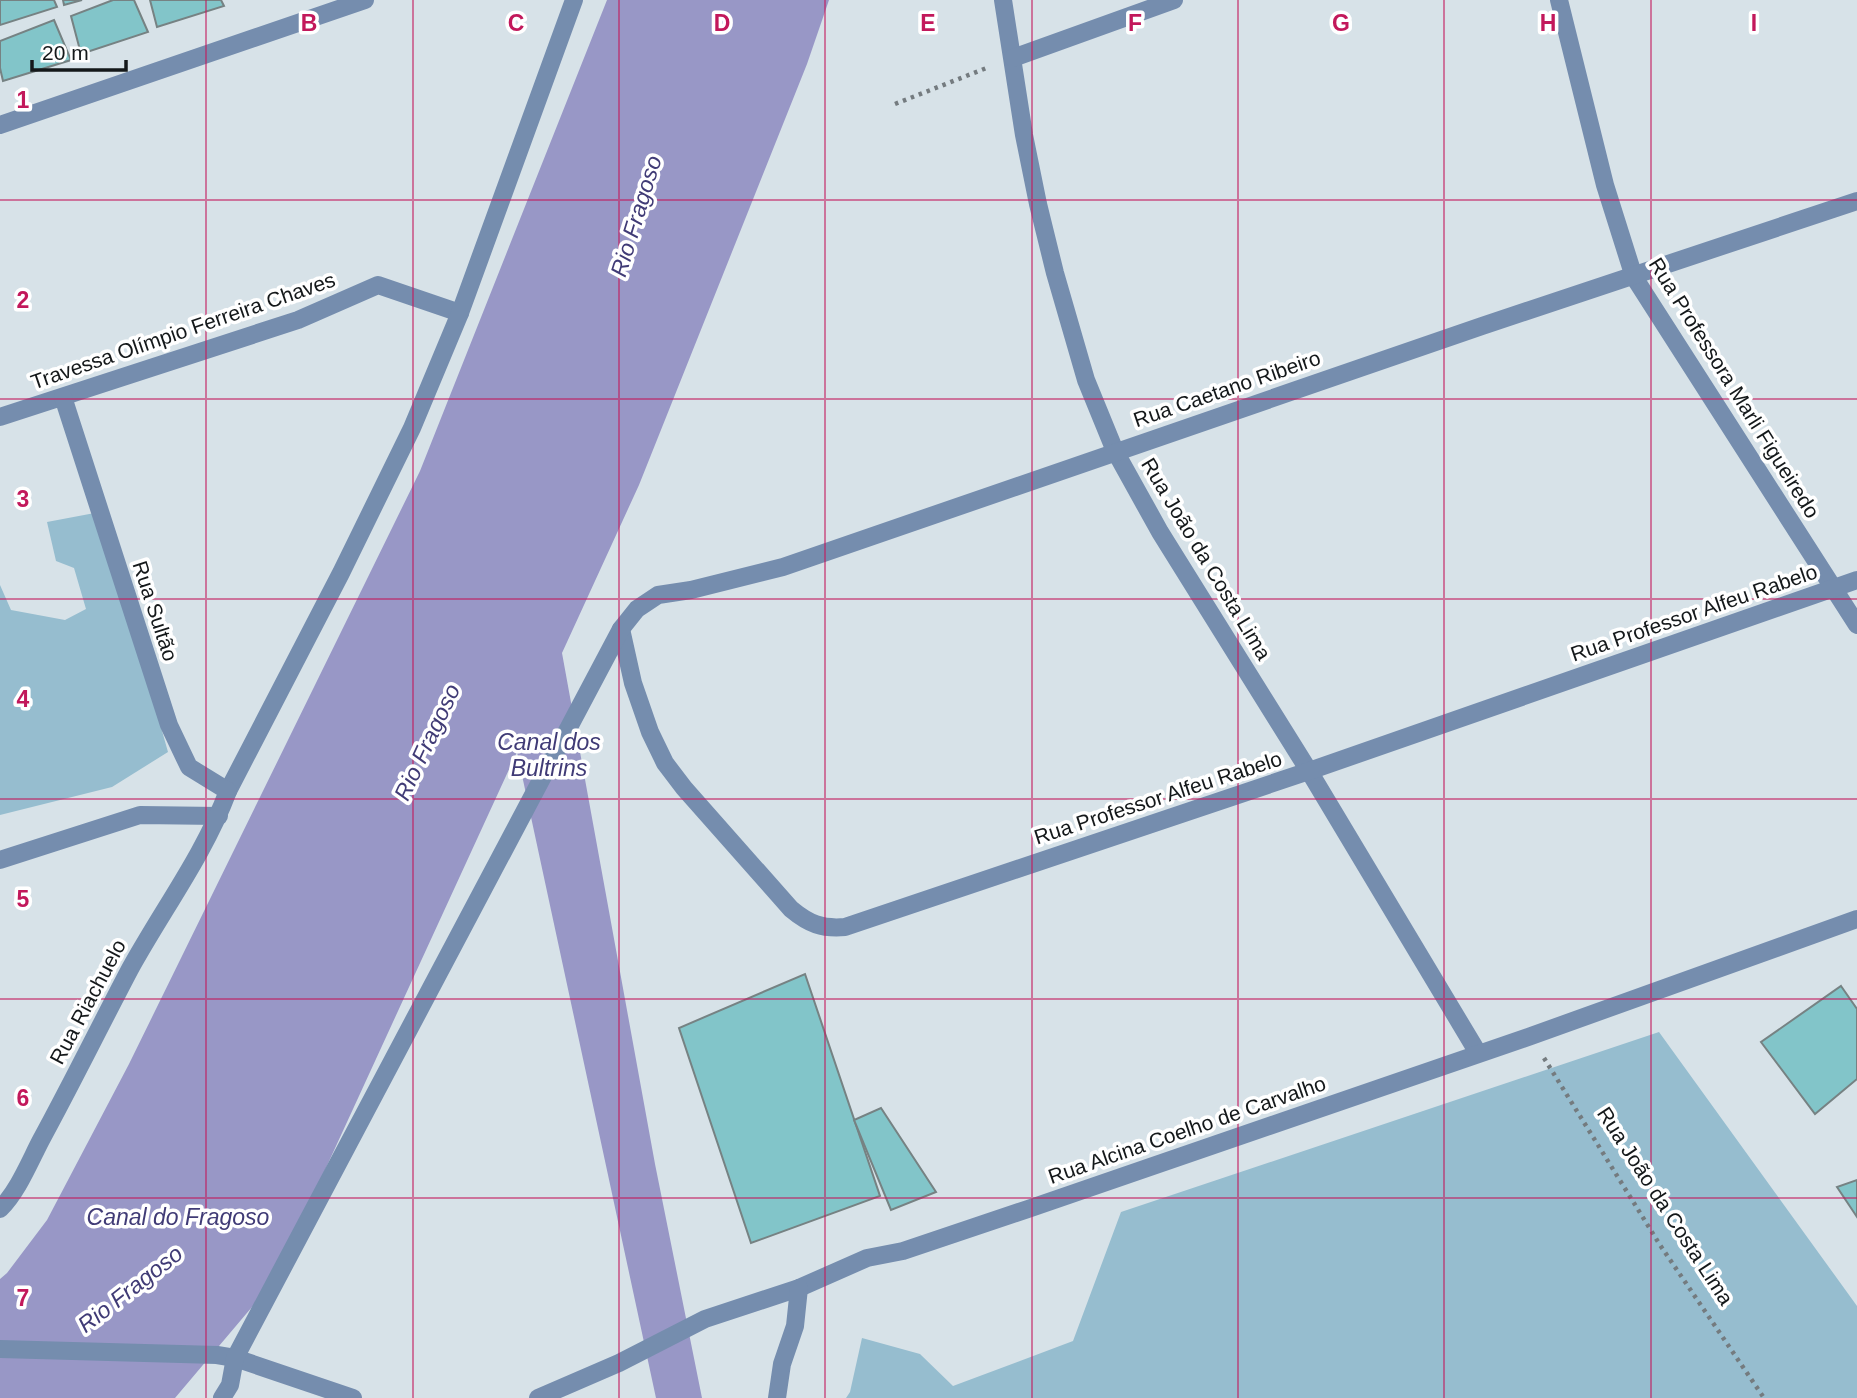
<svg xmlns="http://www.w3.org/2000/svg" width="1857" height="1398" font-family="Arial,sans-serif">
	<style>
		.green { fill: #96bdcf }
		.water { fill: #9897c6 }
		.building { fill: #82c5c9; stroke: #768283; stroke-width: 2 }
		.lines { fill: none; stroke-linecap: round; stroke-linejoin: round }
		.path { stroke: #747b7f; stroke-width: 4.5; stroke-dasharray: 3.5 5; stroke-linecap: butt }
		.minor { stroke: #758dae; stroke-width: 18 }
		.grid { fill: none; stroke: #c2185b; stroke-width: 2; stroke-opacity: 0.55 }
		.labels { text-anchor: middle; stroke-width: 7; stroke-linejoin: round; paint-order: stroke }
		.street-label { font-size: 21px; fill: #14181a; stroke: #fff }
		.water-label { font-size: 23px; font-style: italic; fill: #403b76; stroke: #fff }
		.grid-label { font-size: 23px; text-anchor: middle; font-weight: bold; fill: #c2185b; stroke: #fff; stroke-width: 7; stroke-linejoin: round; paint-order: stroke }
	</style>
	<rect width="100%" height="100%" fill="#d7e2e8"/>
	<g class="green">
		<polygon points="100,512 168,752 112,787 0,815 0,585 11,610 65,620 86,609 74,568 56,561 47,522"/>
		<polygon points="1659,1032 1857,1306 1857,1398 846,1398 850,1392 862,1338 920,1354 953,1386 1073,1341 1121,1212"/>
	</g>
	<polygon class="water" points="607,0 829,0 807,64 639,485 562,653 655,1164 702,1398 656,1398 517,752 274,1281 175,1398 0,1398 0,1279 7,1273 47,1220 129,1064 420,471"/>
	<g class="building">
		<polygon points="0,0 54,0 57,7 0,25"/>
		<polygon points="63,0 82,0 64,5"/>
		<polygon points="113,0 134,0 148,32 81,54 71,16"/>
		<polygon points="150,0 221,0 224,6 157,27"/>
		<polygon points="54,20 71,60 3,81 0,68 0,41"/>
		<polygon points="805,974 880,1196 751,1243 679,1028"/>
		<polygon points="1841,986 1857,1009 1857,1079 1815,1114 1761,1042"/>
		<polygon points="881,1108 936,1192 891,1210 854,1120"/>
		<polygon points="1857,1180 1857,1217 1837,1187"/>
	</g>
	<g class="lines">
		<g class="path">
			<polyline points="895,104 989,67"/>
			<polyline points="1544,1058 1660,1245 1764,1398"/>
		</g>
		<g class="minor">
			<polyline points="1003,0 1024,135 1038,204 1055,273 1086,380 1115,451 1160,532 1309,771 1478,1053"/>
			<polyline points="1559,0 1605,185 1634,277 1857,625"/>
			<polyline points="1013,58 1174,0"/>
			<polyline points="0,125 365,0"/>
			<polyline points="0,417 298,320 378,285 460,313"/>
			<path d="M621,629L633,683L650,732L665,763L684,788L791,909C809,924 822,929 845,927L1309,771L1857,580"/>
			<polyline points="228,791 341,573 412,428 460,313 574,0"/>
			<polyline points="0,860 140,815 219,816"/>
			<path d="M0,1209C18,1191 29,1163 41,1140C72,1083 100,1026 130,969C163,909 204,855 228,791L189,767L169,725L63,397"/>
			<polyline points="0,1349 217,1355 235,1358 353,1398"/>
			<polyline points="222,1398 230,1385 235,1358 621,629 637,609 658,595 691,590 783,567 1482,326 1857,201"/>
			<polyline points="538,1398 619,1363 705,1319 799,1288 867,1258 903,1251 1028,1209 1531,1036 1857,919"/>
			<polyline points="777,1398 782,1364 795,1326 799,1288"/>
		</g>
	</g>
	<path class="grid" d="M206,0V1398M413,0V1398M619,0V1398M825,0V1398M1032,0V1398M1238,0V1398M1444,0V1398M1651,0V1398M0,200H1857M0,399H1857M0,599H1857M0,799H1857M0,999H1857M0,1198H1857"/>
	<g class="labels">
		<g class="street-label">
			<text transform="translate(183 331) rotate(-19)" y="7">Travessa Olímpio Ferreira Chaves</text>
			<text transform="translate(1734 388) rotate(58)" y="7">Rua Professora Marli Figueiredo</text>
			<text transform="translate(1227 389) rotate(-19)" y="7">Rua Caetano Ribeiro</text>
			<text transform="translate(1206 559) rotate(59)" y="7">Rua João da Costa Lima</text>
			<text transform="translate(155 611) rotate(72)" y="7">Rua Sultão</text>
			<text transform="translate(1694 613) rotate(-19)" y="7">Rua Professor Alfeu Rabelo</text>
			<text transform="translate(1158 798) rotate(-18)" y="7">Rua Professor Alfeu Rabelo</text>
			<text transform="translate(88 1002) rotate(-62)" y="7">Rua Riachuelo</text>
			<text transform="translate(1187 1130) rotate(-19)" y="7">Rua Alcina Coelho de Carvalho</text>
			<text transform="translate(1665 1206) rotate(57)" y="7">Rua João da Costa Lima</text>
		</g>
		<g class="water-label">
			<text transform="translate(636 216) rotate(-73)" y="8">Rio Fragoso</text>
			<text transform="translate(427 742) rotate(-65)" y="8">Rio Fragoso</text>
			<text x="549" y="750">Canal dos<tspan x="549" dy="26">Bultrins</tspan></text>
			<text x="178" y="1225">Canal do Fragoso</text>
			<text transform="translate(130 1289) rotate(-38)" y="8">Rio Fragoso</text>
		</g>
	</g>
	<g class="grid-label">
		<text x="309" y="31">B</text>
		<text x="516" y="31">C</text>
		<text x="722" y="31">D</text>
		<text x="928" y="31">E</text>
		<text x="1135" y="31">F</text>
		<text x="1341" y="31">G</text>
		<text x="1548" y="31">H</text>
		<text x="1754" y="31">I</text>
		<text x="23" y="108">1</text>
		<text x="23" y="308">2</text>
		<text x="23" y="507">3</text>
		<text x="23" y="707">4</text>
		<text x="23" y="907">5</text>
		<text x="23" y="1106">6</text>
		<text x="23" y="1306">7</text>
	</g>
	<path d="M32 60v10h94v-10" fill="none" stroke="#14181a" stroke-width="3.5"/>
	<text x="42" y="60" font-size="21" fill="#14181a" stroke="#ffffff" stroke-width="5" paint-order="stroke">20 m</text>
</svg>
